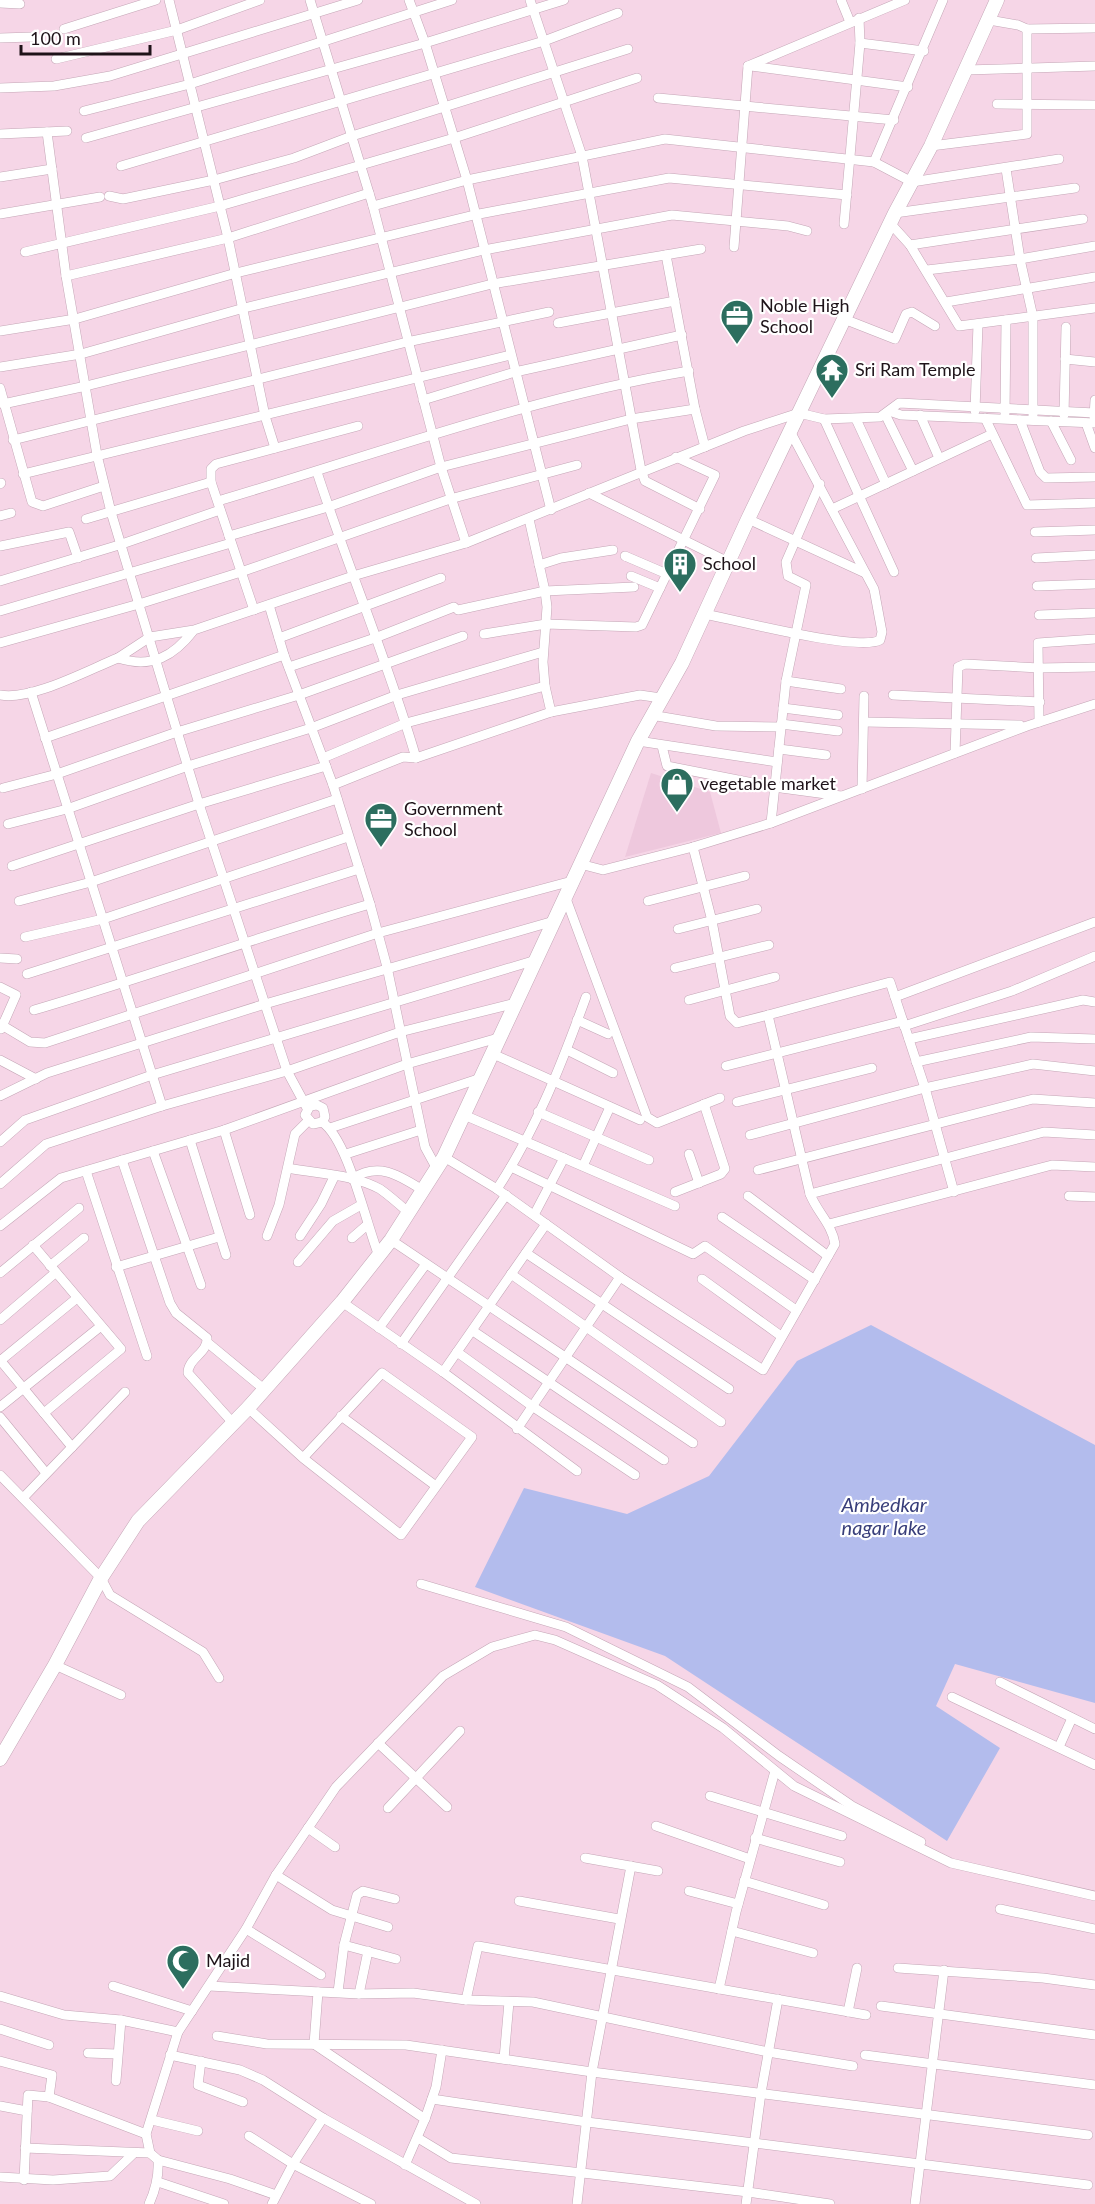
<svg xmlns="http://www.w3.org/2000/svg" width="1095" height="2204" font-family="Lato,sans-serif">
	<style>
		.built { fill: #eec8dd }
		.water { fill: #b3bced }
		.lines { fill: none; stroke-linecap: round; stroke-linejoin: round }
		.street-casing { stroke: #c4a6b6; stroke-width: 10 }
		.secondary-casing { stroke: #c4a6b6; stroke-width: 15 }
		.street { stroke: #fff; stroke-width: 9 }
		.secondary { stroke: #fff; stroke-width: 14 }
		.labels { text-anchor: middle; stroke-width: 4.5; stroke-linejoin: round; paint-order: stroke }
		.poi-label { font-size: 18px; fill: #1e1319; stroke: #fff; text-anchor: start }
		.water-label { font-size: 20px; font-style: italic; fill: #383e7a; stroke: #fff }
	</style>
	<rect width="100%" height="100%" fill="#f6d6e7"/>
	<polygon class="built" points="651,773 710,792 721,833 625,857"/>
	<polygon class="water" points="871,1325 1095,1445 1095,1703 955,1664 936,1706 1000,1748 947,1841 665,1656 475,1587 524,1488 627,1514 709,1476 797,1361"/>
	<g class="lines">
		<defs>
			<g id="street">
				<polyline points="169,0 228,238 265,416 275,448"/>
				<polyline points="310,0 373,206 441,467 466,543"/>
				<polyline points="409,0 425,43 467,180 551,510"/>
				<polyline points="530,0 582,156 641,470 645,481 700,509"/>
				<polyline points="841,0 850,22"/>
				<polyline points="0,3 20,4"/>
				<polyline points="989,20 1018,25 1027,29 1095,28"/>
				<polyline points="64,29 156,0"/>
				<polyline points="0,38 32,37"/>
				<polyline points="860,43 924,51"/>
				<polyline points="56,59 177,30 260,0"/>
				<polyline points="748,66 905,0"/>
				<polyline points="751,66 908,87"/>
				<polyline points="966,70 1095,66"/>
				<polyline points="0,88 54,86 110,76 358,0"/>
				<polyline points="658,98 894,120"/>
				<polyline points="997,104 1095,105"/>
				<polyline points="84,111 190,84 452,0"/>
				<polyline points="47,132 66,276 97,455 111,512 199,804 287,1071 307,1108"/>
				<polyline points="0,134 67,131"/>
				<polyline points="86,138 425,43 564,0"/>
				<polyline points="931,146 1027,134 1027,29"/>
				<polyline points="874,162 943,0"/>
				<polyline points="121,166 544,41 618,13"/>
				<polyline points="1006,169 1020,259 1033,317 1033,420"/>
				<polyline points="0,177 52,169"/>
				<polyline points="109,196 123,199 214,180 294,158 352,136 628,49"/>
				<polyline points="373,206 467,180 665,139 874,162 912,182 1059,159"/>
				<polyline points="895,213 1075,188"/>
				<polyline points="0,214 100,197"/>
				<polyline points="890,223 910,245 959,326 1095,308"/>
				<polyline points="844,224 860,43 859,18"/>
				<polyline points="910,245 1083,219"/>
				<polyline points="734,247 748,66"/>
				<polyline points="25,252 220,206 454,138 637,78"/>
				<polyline points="666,255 695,409 705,447"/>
				<polyline points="927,270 1020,259 1095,246"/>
				<polyline points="66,276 228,238 369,193"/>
				<polyline points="946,302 1095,277"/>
				<polyline points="844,319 895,339 906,314 912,312 935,326"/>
				<polyline points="558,323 675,301"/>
				<polyline points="0,331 75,319 236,273 474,215 669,178 847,195"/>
				<polyline points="1065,359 1095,362"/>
				<polyline points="0,367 81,354 244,308 484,250 672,215 788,226 807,231"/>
				<polyline points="0,388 32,502 43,506 104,486"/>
				<polyline points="423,400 515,372 682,335"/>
				<polyline points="3,404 86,386 492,284 701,249"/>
				<polyline points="889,411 901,415 1095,423"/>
				<polyline points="975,411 978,324"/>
				<polyline points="885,414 913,471"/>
				<polyline points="1005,414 1006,320"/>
				<polyline points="920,415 939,458"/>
				<polyline points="1064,415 1066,327"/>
				<polyline points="1094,417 1095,400"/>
				<polyline points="985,418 1027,505 1095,503"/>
				<polyline points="824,419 894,572"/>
				<polyline points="856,419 886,484"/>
				<polyline points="1020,420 1040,472 1046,478 1095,477"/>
				<polyline points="1051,421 1071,460"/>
				<polyline points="1086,423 1095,448"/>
				<polyline points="13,440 407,342 549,312"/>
				<path d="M317,472C348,568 388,661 416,758"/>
				<polyline points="23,474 510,355"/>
				<polyline points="0,484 1,483"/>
				<polyline points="589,493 728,562"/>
				<path d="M218,501C374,455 528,398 689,371"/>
				<polyline points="832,509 992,434"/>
				<polyline points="0,516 11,513"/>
				<polyline points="86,519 211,482"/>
				<polyline points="529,519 545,591 547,607 543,662 545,686 551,712"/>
				<polyline points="748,519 865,573"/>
				<polyline points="1035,532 1095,530"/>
				<polyline points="229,536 328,507 441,467 631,419 695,409"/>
				<polyline points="0,546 69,532 78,558"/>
				<polyline points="625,556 667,574"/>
				<polyline points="1036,558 1095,555"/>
				<polyline points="539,565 561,558 613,550"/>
				<polyline points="631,576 660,588"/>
				<polyline points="0,581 119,545 220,510"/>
				<polyline points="1037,586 1095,584"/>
				<polyline points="269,605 284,655 333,785 370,904 387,967 425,1147 437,1169"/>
				<polyline points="254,610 211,482 211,469 216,464 358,426"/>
				<polyline points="458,610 545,591 634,587"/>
				<polyline points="0,611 231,543"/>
				<path d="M705,614C735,620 859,652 880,640L882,632L874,589L790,431"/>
				<polyline points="1039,615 1095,613"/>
				<path d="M194,630C174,656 152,669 118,658L150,637L194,630L353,576L466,543L744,431L799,413L824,419L880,417L899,403L1095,413"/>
				<polyline points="484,634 546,624 636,627 642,625 715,475 676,457"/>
				<polyline points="279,638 441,578"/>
				<polyline points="0,643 139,604 241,572 450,499 577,465"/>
				<polyline points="289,667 375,638 454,607"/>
				<polyline points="786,681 841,689"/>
				<polyline points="31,692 162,1106"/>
				<path d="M0,695C31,701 88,670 118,658"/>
				<polyline points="893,695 1040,702"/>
				<polyline points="783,708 838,715"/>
				<polyline points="651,715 716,726 781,727"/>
				<polyline points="864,722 1020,725"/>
				<polyline points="1039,722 1038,643 1095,639"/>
				<polyline points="781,724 838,731"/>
				<polyline points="45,738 284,655"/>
				<polyline points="638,741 777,762"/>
				<polyline points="662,746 667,766 774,787 841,796"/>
				<polyline points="779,749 826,755"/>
				<polyline points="955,753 958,667 965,664 1039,668 1095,667"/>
				<polyline points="323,758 406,723 545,686"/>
				<polyline points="333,785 403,757 416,758 551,712 640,695 661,698"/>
				<polyline points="3,788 57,774 177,732 299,695 463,636"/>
				<polyline points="862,789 864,696"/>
				<polyline points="771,823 786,681 806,585 788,576 786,562 820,484"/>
				<polyline points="8,824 67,809 188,766 311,728 397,695 543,652"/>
				<polyline points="580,864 603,870 693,847 771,823 1027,726 1095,704"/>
				<polyline points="12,866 199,804 326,766"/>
				<polyline points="565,896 647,1117 657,1123 720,1098"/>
				<polyline points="19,901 91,882 337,799"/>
				<polyline points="648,901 745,876"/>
				<polyline points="678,929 757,909"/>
				<polyline points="25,937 103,919 348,837"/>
				<polyline points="0,958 17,959"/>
				<polyline points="675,968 769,945"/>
				<polyline points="27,974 359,869"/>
				<polyline points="0,987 16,995 1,1029"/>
				<polyline points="895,997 1095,922"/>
				<polyline points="689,1000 775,977"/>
				<path d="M34,1010C146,977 257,937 370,904"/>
				<polyline points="768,1015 890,982 925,1088 954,1192"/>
				<polyline points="577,1020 608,1034"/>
				<polyline points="0,1024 30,1042 45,1043 378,933 572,881"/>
				<polyline points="904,1026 1012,991 1095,956"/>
				<polyline points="909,1039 1083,1000 1095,1002"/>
				<polyline points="567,1050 613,1073"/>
				<polyline points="493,1054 640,1120"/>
				<polyline points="0,1060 36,1079"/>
				<polyline points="916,1062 1031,1037 1095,1039"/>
				<polyline points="726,1066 903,1021"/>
				<polyline points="0,1096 47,1073 265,1004 554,921"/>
				<polyline points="737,1102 872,1068"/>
				<polyline points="538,1112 649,1160"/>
				<polyline points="464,1115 675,1206"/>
				<path d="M322,1122L325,1117L323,1108L317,1105L310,1106L305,1115L313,1124L322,1122C348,1139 366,1224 379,1256"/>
				<polyline points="330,1128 481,1078"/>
				<polyline points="224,1130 250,1215"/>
				<polyline points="750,1135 925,1088 1033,1064 1095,1071"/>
				<polyline points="190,1140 226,1255"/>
				<polyline points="0,1142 25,1120 152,1075 536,960"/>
				<polyline points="153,1151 201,1285"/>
				<polyline points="346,1154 421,1130"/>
				<polyline points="689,1154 699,1183"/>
				<path d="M444,1157L497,1189L620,1277L763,1370L835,1244C832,1224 817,1212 810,1194L768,1015L737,1023L730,1016L712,921L693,847"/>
				<path d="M122,1160L170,1303L176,1313L207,1338C208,1353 188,1358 188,1373L233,1423"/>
				<polyline points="583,1166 610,1107"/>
				<polyline points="511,1167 693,1254 705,1246 796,1310"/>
				<path d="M288,1168C318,1174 353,1174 380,1189C390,1196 400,1205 409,1213"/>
				<polyline points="758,1170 1033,1099 1095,1103"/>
				<polyline points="86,1171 147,1356"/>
				<path d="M352,1179C379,1161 400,1176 424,1191"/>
				<polyline points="0,1184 46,1144 162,1106 287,1071 400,1032 516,1003"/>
				<path d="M497,1189C536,1130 562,1063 586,997"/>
				<polyline points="675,1192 721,1174 725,1169 704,1104"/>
				<polyline points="810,1194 1044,1132 1095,1135"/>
				<polyline points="748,1196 828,1256"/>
				<polyline points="1069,1196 1095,1197"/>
				<polyline points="534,1215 564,1158"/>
				<polyline points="722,1217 815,1280"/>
				<polyline points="829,1224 1052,1165 1095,1167"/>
				<polyline points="0,1226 61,1178 224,1130 407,1064 498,1038"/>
				<polyline points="267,1236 279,1205 295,1134 308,1121"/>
				<polyline points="300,1236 321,1204 334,1177"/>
				<polyline points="352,1238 367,1225"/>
				<polyline points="391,1240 693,1443"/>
				<polyline points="33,1245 121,1349 44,1413"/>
				<polyline points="526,1253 729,1389"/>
				<polyline points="298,1262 333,1221 361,1205"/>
				<polyline points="50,1266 84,1238"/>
				<polyline points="116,1267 219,1237"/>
				<polyline points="0,1273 79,1208"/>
				<polyline points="511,1274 721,1422"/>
				<polyline points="702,1279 781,1336"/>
				<polyline points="342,1302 443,1372 577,1471"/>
				<polyline points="0,1320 55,1273"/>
				<polyline points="379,1328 426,1264"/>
				<polyline points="473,1331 664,1460"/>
				<polyline points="208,1343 265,1390"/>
				<polyline points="401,1344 506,1195"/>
				<polyline points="457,1352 532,1406 635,1475"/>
				<polyline points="0,1360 72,1447"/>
				<polyline points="0,1361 77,1298"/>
				<polyline points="443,1372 546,1224"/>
				<polyline points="0,1407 101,1326"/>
				<polyline points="248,1408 303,1458 401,1535 472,1437 382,1373 303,1458"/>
				<polyline points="341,1416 436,1486"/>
				<polyline points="0,1417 46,1473"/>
				<polyline points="517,1429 620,1277"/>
				<polyline points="0,1475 101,1578 110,1595 203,1652 219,1678"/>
				<polyline points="23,1498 125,1392"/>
				<polyline points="421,1584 566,1627 688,1687 779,1756 852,1806 921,1842"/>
				<polyline points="55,1665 121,1695"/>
				<polyline points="1000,1682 1095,1729"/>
				<polyline points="952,1697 1095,1765"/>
				<polyline points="378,1743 447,1807"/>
				<polyline points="1059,1747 1072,1718"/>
				<polyline points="710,1796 842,1836"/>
				<polyline points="388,1808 460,1731"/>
				<polyline points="656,1826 750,1859"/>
				<polyline points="308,1828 335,1847"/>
				<polyline points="755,1838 840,1862"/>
				<polyline points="585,1858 658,1871"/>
				<polyline points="276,1875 332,1910 388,1927"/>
				<polyline points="744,1881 824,1905"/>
				<polyline points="689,1891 738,1904"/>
				<polyline points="519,1901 619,1919"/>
				<polyline points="1000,1909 1095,1929"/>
				<polyline points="246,1929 321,1975"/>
				<polyline points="732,1931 813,1953"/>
				<polyline points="344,1945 396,1959"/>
				<polyline points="898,1968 1043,1978 1095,1985"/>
				<polyline points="113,1986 192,2011"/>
				<polyline points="209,1986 359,1994 413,1993 466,2000 533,2002 768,2052 853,2066"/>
				<polyline points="719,1989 736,1912 775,1771"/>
				<polyline points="318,1992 314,2044 425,2119 405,2165"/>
				<polyline points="338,1992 344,1945 357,1895 363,1891 395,1899"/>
				<polyline points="359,1994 368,1951"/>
				<path d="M0,1996L64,2015L121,2020L178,2032L146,2134L150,2153L158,2160C159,2176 156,2189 149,2204"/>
				<polyline points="466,2000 478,1946 866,2015"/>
				<polyline points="881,2006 1095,2035"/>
				<polyline points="848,2012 857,1968"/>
				<polyline points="0,2029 49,2045"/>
				<polyline points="178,2032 246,1929 276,1875 336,1787 443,1676 492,1647 535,1635 555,1640 657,1685 723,1728 794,1786 951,1863 1095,1896"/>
				<polyline points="217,2036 267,2044 406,2045 592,2072 1088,2135"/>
				<polyline points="88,2053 117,2054"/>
				<polyline points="170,2055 240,2070 263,2080 323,2118 476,2204"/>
				<polyline points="865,2055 1095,2085"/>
				<polyline points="504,2059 509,2002"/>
				<polyline points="0,2061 52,2075 49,2097 146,2134"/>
				<polyline points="201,2061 198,2085 243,2102"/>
				<polyline points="116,2081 121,2020"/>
				<polyline points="432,2099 587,2122 1088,2185"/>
				<polyline points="0,2106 27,2111"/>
				<polyline points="425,2119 436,2087 442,2050"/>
				<polyline points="152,2120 198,2131"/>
				<polyline points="249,2136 293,2164 371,2204"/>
				<polyline points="418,2138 451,2158 748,2192 830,2204"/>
				<polyline points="25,2148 150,2153"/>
				<polyline points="158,2160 230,2179 276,2195"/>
				<polyline points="0,2177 53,2180 110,2176 133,2154"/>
				<polyline points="24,2180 28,2095 49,2097"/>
				<polyline points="158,2182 224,2204"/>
				<polyline points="272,2204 293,2164 323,2118"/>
				<polyline points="577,2204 592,2072 631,1866"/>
				<polyline points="746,2204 761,2093 778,1999"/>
				<polyline points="915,2204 944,1970"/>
			</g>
			<polyline id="secondary" points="0,1759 55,1665 101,1578 138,1521 248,1408 342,1302 391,1240 444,1157 638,741 682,663 748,519 895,213 931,146 997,0"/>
		</defs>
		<use href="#street" class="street-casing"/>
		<use href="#secondary" class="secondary-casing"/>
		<use href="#street" class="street"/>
		<use href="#secondary" class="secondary"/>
	</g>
	<defs>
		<symbol id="office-pin" viewBox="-11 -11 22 30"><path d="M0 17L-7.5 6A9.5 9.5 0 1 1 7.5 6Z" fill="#2c6e5f" stroke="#fff"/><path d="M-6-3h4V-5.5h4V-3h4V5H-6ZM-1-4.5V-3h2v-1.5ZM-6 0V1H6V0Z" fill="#fff"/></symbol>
		<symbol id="temple-pin" viewBox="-11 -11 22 30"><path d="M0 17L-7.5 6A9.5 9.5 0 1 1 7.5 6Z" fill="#2c6e5f" stroke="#fff"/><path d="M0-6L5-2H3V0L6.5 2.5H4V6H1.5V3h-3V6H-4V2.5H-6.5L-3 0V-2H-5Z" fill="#fff"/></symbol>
		<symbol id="building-pin" viewBox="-11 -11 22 30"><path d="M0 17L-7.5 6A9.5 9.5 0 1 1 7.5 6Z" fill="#2c6e5f" stroke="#fff"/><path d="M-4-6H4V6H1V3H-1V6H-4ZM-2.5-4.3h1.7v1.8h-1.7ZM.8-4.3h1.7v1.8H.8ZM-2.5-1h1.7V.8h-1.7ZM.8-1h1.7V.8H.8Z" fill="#fff"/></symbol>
		<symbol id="shop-pin" viewBox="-11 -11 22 30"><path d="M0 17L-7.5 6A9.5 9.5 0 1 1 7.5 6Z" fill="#2c6e5f" stroke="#fff"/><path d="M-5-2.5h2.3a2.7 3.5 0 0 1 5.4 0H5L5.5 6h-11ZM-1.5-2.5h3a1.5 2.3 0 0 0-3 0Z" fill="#fff"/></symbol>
		<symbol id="mosque-pin" viewBox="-11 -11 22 30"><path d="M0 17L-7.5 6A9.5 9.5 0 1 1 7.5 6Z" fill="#2c6e5f" stroke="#fff"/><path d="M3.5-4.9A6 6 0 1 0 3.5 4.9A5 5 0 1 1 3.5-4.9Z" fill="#fff"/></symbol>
	</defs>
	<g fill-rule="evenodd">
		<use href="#office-pin" x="718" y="297" width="38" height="52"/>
		<use href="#temple-pin" x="813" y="351" width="38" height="52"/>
		<use href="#building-pin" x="661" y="545" width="38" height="52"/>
		<use href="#shop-pin" x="658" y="765" width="38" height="52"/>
		<use href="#office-pin" x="362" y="800" width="38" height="52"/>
		<use href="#mosque-pin" x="164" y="1942" width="38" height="52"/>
	</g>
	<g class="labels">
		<g class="poi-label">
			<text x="760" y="312">Noble High<tspan x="760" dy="21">School</tspan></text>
			<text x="855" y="376">Sri Ram Temple</text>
			<text x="703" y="570">School</text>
			<text x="700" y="790">vegetable market</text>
			<text x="404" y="815">Government<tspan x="404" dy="21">School</tspan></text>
			<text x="206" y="1967">Majid</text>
		</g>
		<g class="water-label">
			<text x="884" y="1512">Ambedkar<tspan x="884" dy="23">nagar lake</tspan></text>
		</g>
	</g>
	<path d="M21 45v9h129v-9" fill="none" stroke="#1e1319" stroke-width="3"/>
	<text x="30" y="45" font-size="18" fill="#1e1319" stroke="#ffffff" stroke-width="4.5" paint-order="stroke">100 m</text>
</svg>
